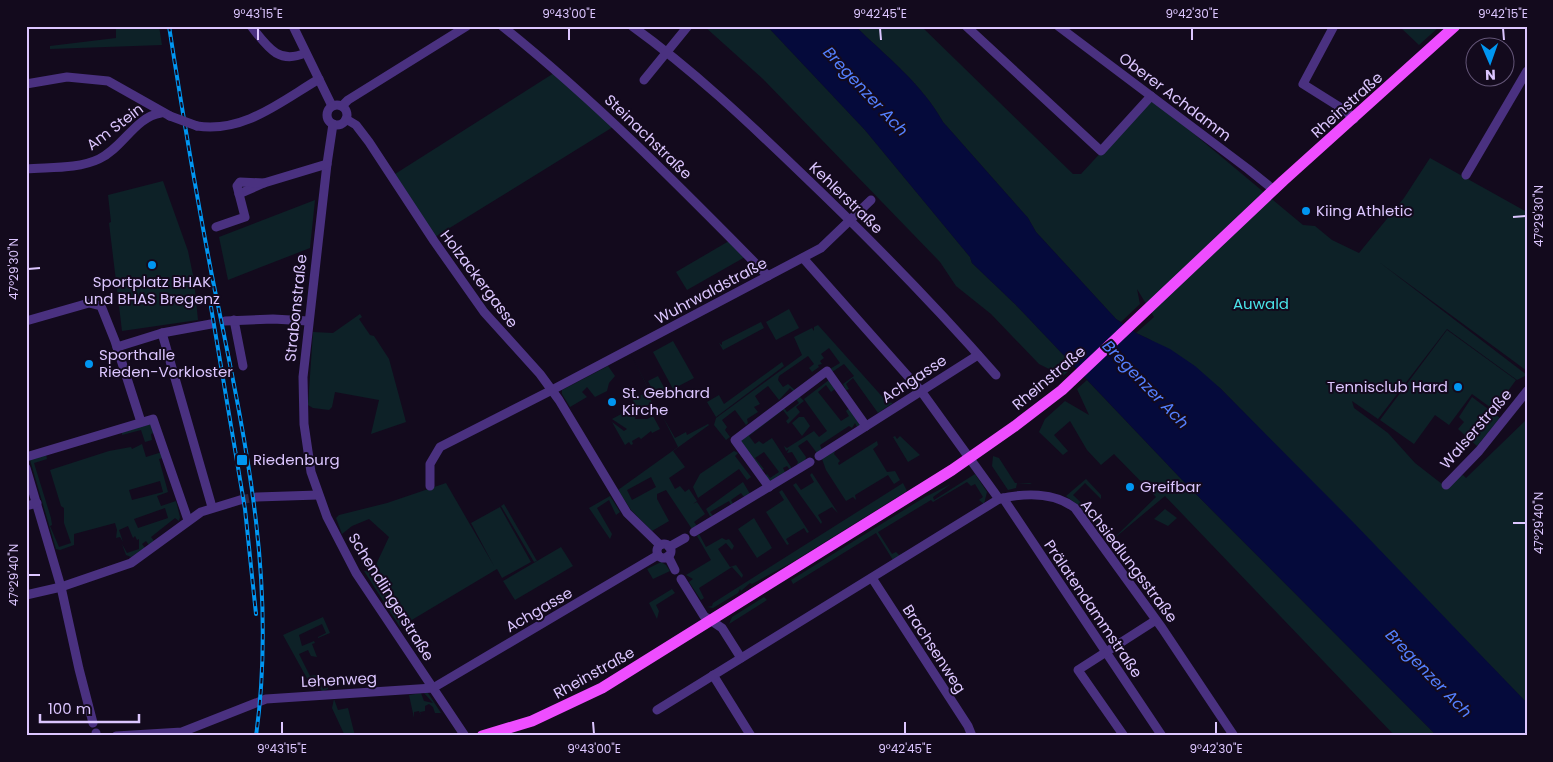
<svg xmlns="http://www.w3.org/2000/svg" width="1553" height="762" font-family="Poppins,sans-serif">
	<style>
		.green { fill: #0d2127; fill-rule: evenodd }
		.water { fill: #050a3b }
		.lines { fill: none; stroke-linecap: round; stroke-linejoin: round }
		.minor-tunnel { stroke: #31263f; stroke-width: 9; stroke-dasharray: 9 4.5; stroke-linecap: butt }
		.minor { stroke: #4a3180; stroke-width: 9 }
		.major { stroke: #ee4dff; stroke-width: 11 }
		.rail-casing { stroke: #0096f1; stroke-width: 4 }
		.rail { stroke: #130a1d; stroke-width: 2; stroke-dasharray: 5.5; stroke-linecap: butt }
		.minor-bridge { stroke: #4a3180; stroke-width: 9 }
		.ticks { fill: none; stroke: #dcc6ff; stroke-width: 2 }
		.poi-dot { fill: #0096f1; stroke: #130a1d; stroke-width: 2 }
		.labels { text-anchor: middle; stroke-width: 4; stroke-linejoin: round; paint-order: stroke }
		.street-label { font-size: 15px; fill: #dcc6ff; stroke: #130a1d }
		.poi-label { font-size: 15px; fill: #dcc6ff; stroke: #130a1d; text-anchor: start }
		.park-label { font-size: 15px; fill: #49e3e8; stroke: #130a1d }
		.water-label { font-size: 16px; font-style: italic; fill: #5480ff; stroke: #130a1d }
		.neatline { fill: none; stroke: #dcc6ff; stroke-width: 2 }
		.ticks-label { font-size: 12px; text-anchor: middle; fill: #dcc6ff }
	</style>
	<rect width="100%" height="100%" fill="#130a1d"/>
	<g class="green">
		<polygon points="150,26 159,26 162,45 50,49 50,46 116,38 116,29"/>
		<polygon points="704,26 767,26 865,130 970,257 972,263 1015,304 1074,366 1063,376 1039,364 991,314 956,286 940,262 763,79"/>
		<path d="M855,26H921L1073,174H1081L1151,98L1303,225L1315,226L1332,240L1359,253L1404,198L1430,158L1527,212V371L1379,262L1527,375L1517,380L1447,329L1378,419L1352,401L1354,408L1388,433L1415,463L1442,484L1463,475L1466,478L1527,419V703L1220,388L1149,339L1136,333L1154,317L1137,289L1140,304L1121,322L1116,319L1036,232L1028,218L943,122C922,84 886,56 855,26Z"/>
		<polygon points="1399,26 1440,26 1419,45"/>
		<polygon points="554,73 613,127 435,237 395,174"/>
		<polygon points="163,181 188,251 194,280 198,320 122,331 109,223 111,222 108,195"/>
		<polygon points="315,200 310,248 228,280 219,237"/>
		<polygon points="729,241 745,257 687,290 676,272"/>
		<polygon points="789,309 799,328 776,340 766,322"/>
		<polygon points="360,314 362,317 359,319 370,335 374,336 389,359 406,422 371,434 379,400 335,392 332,407 329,410 313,408 308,405 313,332 333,333"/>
		<polygon points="761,322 764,328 723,350 719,343 722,345 722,342"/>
		<polygon points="818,325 887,402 893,403 878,413 853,378 846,384 849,389 846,390 843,384 854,376 844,364 832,372 830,369 840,363 829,348 821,354 824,358 820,361 822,364 818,365 819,367 812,372 809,368 814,364 808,356 779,376 778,380 783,387 788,384 796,391 794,392 790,388 779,400 768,386 755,396 760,404 754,407 758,412 747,419 748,423 746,425 735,410 722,420 727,427 725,430 730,437 726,440 714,425 716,418 802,355 794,337 812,328 814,331 814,327"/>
		<polygon points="1447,330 1516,380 1494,410 1472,394 1449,425 1435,415 1414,444 1380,420"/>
		<polygon points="673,341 694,378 673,389 653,352"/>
		<polygon points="631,355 653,397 650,399 652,403 637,411 635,419 647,419 653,416 660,429 652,433 651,431 641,439 639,437 632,441 633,444 631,445 629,442 625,445 612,422 624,431 627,429 612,419 625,412 625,408 634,403 633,400 649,390"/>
		<polygon points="782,362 784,366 716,417 707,402 719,395 724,404"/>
		<polygon points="608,366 615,376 609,383 607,391 595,397 587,387 582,392 587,397 570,407 562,394 562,390"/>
		<polygon points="658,376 667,393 657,398 648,381"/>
		<polygon points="829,380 835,389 831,392 826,385 818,392 841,421 849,416 846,411 849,408 860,425 857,427 855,423 852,428 849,426 820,445 822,450 817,453 807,440 798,446 806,457 805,461 796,466 798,462 792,452 787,453 789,449 786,451 784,446 787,448 814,431 819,437 827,431 804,399"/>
		<polygon points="1087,380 1186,484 1437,736 1395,736 1165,496 1111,541 1107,541 1096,528 1096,517 1107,531 1105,533 1112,540 1156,497 1114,454 1101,465 1087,450 1070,421 1054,435 1068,451 1063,455 1039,432 1045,419 1065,401 1089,415 1077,389"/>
		<polygon points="798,395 804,401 796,407 800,412 788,424 786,421 789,418 783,410 749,436 755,444 759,441 763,444 772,438 791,467 790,470 787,466 783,468 785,472 770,482 765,476 767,474 770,478 779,472 764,452 755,458 764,469 761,471 739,439 784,408 787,412 799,403 795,398"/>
		<polygon points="1472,397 1500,418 1477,446 1458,429 1464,422 1459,417"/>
		<path d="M663,417L675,438L686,432L687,435L708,424L709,425L673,451L685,467L669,478L675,489L680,486L685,492L689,489L697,501L693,504L697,502L705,514L694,522L697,526L692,529L666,490L657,494V499L669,521L652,531L631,510L618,490L678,447ZM651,477L656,487L632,500L627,490Z"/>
		<polygon points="799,417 804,417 810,426 802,436 792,423"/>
		<polygon points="151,424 156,432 151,434 152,440 145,442 141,430 122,435 122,432"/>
		<polygon points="895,436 897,439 900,436 920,455 908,462 893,437"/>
		<polygon points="877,441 878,445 873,449 887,472 895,471 900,480 894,484 888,475 855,495 856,500 853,497 846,501 826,470 822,459 835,451 834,454 840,461 838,463 839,465"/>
		<path d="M142,444L146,457L162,452L163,458L159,459L168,492L157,496L161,506L176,501L180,517L179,521L175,518L151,537L154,541L149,545L146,541L142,544L145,548L131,557L126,555L122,544L127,553L139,549V539L137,540L135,536L133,538L128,526L119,530L123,542L120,537L116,538L117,530L115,523L74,534V545L60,550L56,549L30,460L46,454L47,459L34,463L51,518L52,525L50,526L59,547L71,543L64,523V508L61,506L50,470L109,451L131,447L132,449ZM160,481L163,492L132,500L129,490ZM165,508L168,518L138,528L134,519Z"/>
		<polygon points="734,451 738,453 735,456 751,477 747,480 739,469 698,498 693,487 700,474"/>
		<polygon points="993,456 999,458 1015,483 1030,483 1032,484 1017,483 1016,488 1008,490 992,466"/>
		<polygon points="812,473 838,513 832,507 818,515 822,522 821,524 793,485 796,483 801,490 814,482 810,475"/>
		<polygon points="975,474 987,492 984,504 979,500 983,497 975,484 971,486 967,482 933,502 931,500 878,532 892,554 896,552 899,555 907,551 893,560 876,533 793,584 791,580 925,497 951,484 933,497 934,500"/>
		<polygon points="1086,479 1101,495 1101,499 1085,483 1073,495 1091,512 1085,511 1066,496"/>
		<polygon points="743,482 750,494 744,497 741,493 731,500 733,504 731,505 729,501 710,512 713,516 710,516 706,509"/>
		<polygon points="446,483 494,566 471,523 500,507 531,562 502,578 497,569 400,627 364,571 373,571 389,537 369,519 352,526 342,534 336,518 339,515 387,503"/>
		<polygon points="903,483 907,491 791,563 752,584 750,583 741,591 740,589 738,593 713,608 707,607 712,606 713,603"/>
		<polygon points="782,490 809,532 807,533 804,528 786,539 789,544 787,545 766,512 784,500 779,492"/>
		<polygon points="610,496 620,512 616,515 609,500 597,508 612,534 610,539 589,508"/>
		<polygon points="504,504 537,561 534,562 501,506"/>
		<polygon points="1165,509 1177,518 1168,526 1154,519"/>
		<polygon points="754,518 772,548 757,558 738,529"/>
		<polygon points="699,534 706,547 722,538 726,540 729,539 734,546 732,550 726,543 718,549 730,567 736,565 743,575 742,578 732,567 699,588 704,598 701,600 689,582 693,579 686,575 711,560 697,536"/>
		<polygon points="561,547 573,566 515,600 503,581"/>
		<polygon points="661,562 666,565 670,571 653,579 647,569"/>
		<polygon points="672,589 675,593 656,605 659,611 657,619 649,603"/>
		<polygon points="764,597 767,600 729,624 732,617"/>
		<polygon points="323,617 330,633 318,638 318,637 326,633 322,624 299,635 302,646 314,641 315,643 312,644 317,657 311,656 308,650 299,654 310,676 321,674 318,677 323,689 328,687 328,689 322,692 319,685 313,687 314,691 283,635"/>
		<polygon points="421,693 424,701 433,703 424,693 428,693 441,713 435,713 433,707 429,704 425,706 425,711 420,712 421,716 419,711 414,712 414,718 409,695"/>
		<polygon points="334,699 338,710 348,708 355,736 345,736 332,708"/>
	</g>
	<path class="water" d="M767,26H855C886,56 922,84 943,122L1028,218L1036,232L1116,319L1136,333L1170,349L1195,366L1220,388L1353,522L1527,703V736H1437L1186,484L1015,304L972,263L970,257L865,130Z"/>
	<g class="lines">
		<polyline class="minor-tunnel" points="240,500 257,497"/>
		<g class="minor">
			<path d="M251,26C267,46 278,65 305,53"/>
			<polyline points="293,26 332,106"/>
			<path d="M502,26C597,102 682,189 768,276"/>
			<path d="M632,26C693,70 747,121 801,173C869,238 934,304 996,375"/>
			<polyline points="966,26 1101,151 1151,96"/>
			<polyline points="1058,26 1248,169 1274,190"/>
			<polyline points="1334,26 1303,84 1346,111 1354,119"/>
			<polyline points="644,80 688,26"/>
			<polyline points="26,84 67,77 108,81 170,116"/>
			<circle cx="337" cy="115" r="10"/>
			<polyline points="342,106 348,100 467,26"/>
			<polyline points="346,119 356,125 369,142 434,241 484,312 540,374 559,400 627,513 660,545"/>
			<polyline points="333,124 327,164 303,377 304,424 311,472 327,517 356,573 465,736"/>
			<path d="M197,126C244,133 280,102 319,79"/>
			<path d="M26,169C50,167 78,169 99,159C123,148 135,117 161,113"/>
			<polyline points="1466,175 1527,71"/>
			<polyline points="239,194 264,183 327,164"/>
			<polyline points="216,227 245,217 237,186 240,182 264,183"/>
			<polyline points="803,258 921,391 999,499"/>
			<polyline points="234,320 243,366"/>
			<polyline points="26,321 89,303 101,306 115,341 141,422"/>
			<polyline points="225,321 273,319 308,321"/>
			<polyline points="162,333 212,507"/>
			<polyline points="117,347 162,333 211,324"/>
			<polyline points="819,456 978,355"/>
			<polyline points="26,457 153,419 188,520"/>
			<polyline points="26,468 61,587 79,669 93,723"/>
			<polyline points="1446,485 1479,451 1527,391"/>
			<polyline points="430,486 430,464 440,447 552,390 821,248 871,200"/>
			<polyline points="769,487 735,440 827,371 866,426"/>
			<polyline points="257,497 318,495"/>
			<polyline points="1003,498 1162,736"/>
			<polyline points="26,506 37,503"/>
			<polyline points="694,532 810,462"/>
			<circle cx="664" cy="551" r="7"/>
			<polyline points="669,547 685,538"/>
			<polyline points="668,556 675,570"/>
			<polyline points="872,578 968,726 972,736"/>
			<polyline points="681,579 704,616 722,628 741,658"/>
			<polyline points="26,595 61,587 131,563 201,512 240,500"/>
			<polyline points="713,675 751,736"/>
			<path d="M657,710L999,499C1024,493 1054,492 1075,508L1162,628L1234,736"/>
			<polyline points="96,733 96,736"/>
			<polyline points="116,736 182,732 266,699 433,688 658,555"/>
			<polyline points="1124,736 1078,670 1156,620"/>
		</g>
		<polyline class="major" points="482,736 532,721 602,688 952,470 1015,426 1062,390 1283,181 1455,26"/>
		<defs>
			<g id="rail">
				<path d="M169,26C182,110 196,193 212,276C243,429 278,578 256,736"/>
				<polyline points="211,307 245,509 256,614"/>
			</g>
		</defs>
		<use href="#rail" class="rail-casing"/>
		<use href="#rail" class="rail"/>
		<polyline class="minor-bridge" points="170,116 197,126"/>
	</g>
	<path class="ticks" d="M258,28V40M569,28V40M880,28L881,40M1192,28V40M1503,28L1504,40M1513,217L1526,216M28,269L40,268M1513,523H1526M28,575H40M282,722V734M593,722L594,734M905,722V734M1216,722V734"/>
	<g class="poi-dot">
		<circle cx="1306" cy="211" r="5"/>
		<circle cx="152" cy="265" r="5"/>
		<circle cx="89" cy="364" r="5"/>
		<circle cx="1458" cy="387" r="5"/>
		<circle cx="612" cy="402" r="5"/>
		<rect x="236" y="454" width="12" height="12" rx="2.5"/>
		<circle cx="1130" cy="487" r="5"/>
	</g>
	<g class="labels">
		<g class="street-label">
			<text transform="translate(1175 97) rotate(37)" y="5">Oberer Achdamm</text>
			<text transform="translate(1347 105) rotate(-42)" y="5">Rheinstraße</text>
			<text transform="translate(115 127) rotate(-37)" y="5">Am Stein</text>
			<text transform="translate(648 137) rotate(44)" y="5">Steinachstraße</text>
			<text transform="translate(846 198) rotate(44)" y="5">Kehlerstraße</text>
			<text transform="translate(479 279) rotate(53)" y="5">Holzackergasse</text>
			<text transform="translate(711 291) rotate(-28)" y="5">Wuhrwaldstraße</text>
			<text transform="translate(296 308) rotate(-84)" y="5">Strabonstraße</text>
			<text transform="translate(1049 378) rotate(-40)" y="5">Rheinstraße</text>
			<text transform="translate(914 379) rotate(-33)" y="5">Achgasse</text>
			<text transform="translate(1476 429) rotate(-49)" y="5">Walserstraße</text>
			<text transform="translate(1129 561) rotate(53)" y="5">Achsiedlungsstraße</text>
			<text transform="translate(391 597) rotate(58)" y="5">Schendlingerstraße</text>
			<text transform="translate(1093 609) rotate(56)" y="5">Prälatendammstraße</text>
			<text transform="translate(539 610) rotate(-30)" y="5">Achgasse</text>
			<text transform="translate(934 649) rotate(57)" y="5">Brachsenweg</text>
			<text transform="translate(594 673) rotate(-29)" y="5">Rheinstraße</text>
			<text transform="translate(339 680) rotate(-3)" y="5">Lehenweg</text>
		</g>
		<g class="poi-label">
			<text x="1316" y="216">Kiing Athletic</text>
			<text x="152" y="287" text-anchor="middle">Sportplatz BHAK<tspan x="152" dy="17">und BHAS Bregenz</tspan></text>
			<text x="99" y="360">Sporthalle<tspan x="99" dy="17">Rieden-Vorkloster</tspan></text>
			<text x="1448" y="392" text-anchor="end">Tennisclub Hard</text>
			<text x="622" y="398">St. Gebhard<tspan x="622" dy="17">Kirche</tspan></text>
			<text x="253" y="465">Riedenburg</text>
			<text x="1140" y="492">Greifbar</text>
		</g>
		<g class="park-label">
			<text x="1261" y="309">Auwald</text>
		</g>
		<g class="water-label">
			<text transform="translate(866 91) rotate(47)" y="6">Bregenzer Ach</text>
			<text transform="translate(1146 384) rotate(46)" y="6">Bregenzer Ach</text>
			<text transform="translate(1429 673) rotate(46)" y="6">Bregenzer Ach</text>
		</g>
	</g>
	<rect width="1553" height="762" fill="none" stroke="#130a1d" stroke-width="55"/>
	<g transform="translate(1490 62) rotate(178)"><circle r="24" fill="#130a1d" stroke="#635577"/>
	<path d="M0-4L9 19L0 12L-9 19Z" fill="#0096f1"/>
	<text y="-8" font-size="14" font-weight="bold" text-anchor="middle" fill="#dcc6ff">N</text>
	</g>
	<path d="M40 714v8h99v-8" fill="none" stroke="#dcc6ff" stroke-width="2.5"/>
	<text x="48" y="714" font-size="15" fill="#dcc6ff" stroke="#130a1d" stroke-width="4" paint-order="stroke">100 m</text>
	<rect x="28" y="28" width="1498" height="706" class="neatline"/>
	<g class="ticks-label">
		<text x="258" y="18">9°43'15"E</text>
		<text x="569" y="18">9°43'00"E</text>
		<text x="880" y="18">9°42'45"E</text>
		<text x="1192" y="18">9°42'30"E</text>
		<text x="1503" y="18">9°42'15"E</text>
		<text transform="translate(1539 216) rotate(-90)" y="4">47°29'30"N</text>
		<text transform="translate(14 269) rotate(-90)" y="4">47°29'30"N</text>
		<text transform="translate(1539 523) rotate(-90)" y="4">47°29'40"N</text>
		<text transform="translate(14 575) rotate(-90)" y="4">47°29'40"N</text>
		<text x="282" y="753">9°43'15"E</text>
		<text x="594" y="753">9°43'00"E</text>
		<text x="905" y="753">9°42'45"E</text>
		<text x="1216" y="753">9°42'30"E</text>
	</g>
</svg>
